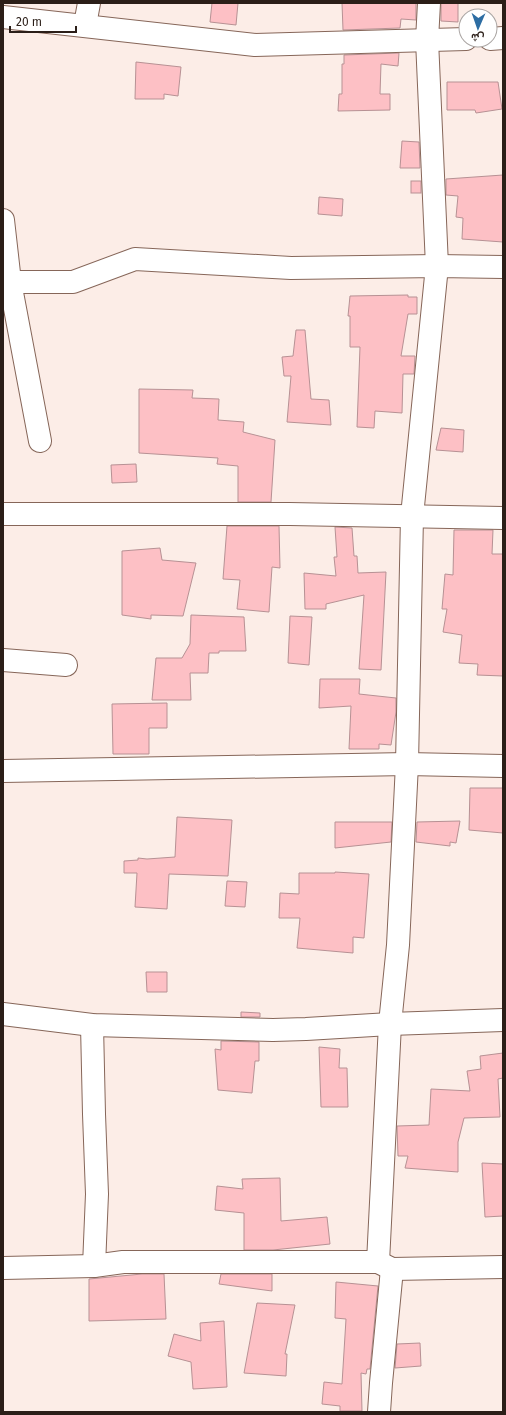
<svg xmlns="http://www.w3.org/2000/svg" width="506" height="1415" font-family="'Fira Sans',Vazirmatn,sans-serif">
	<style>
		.building { fill: #fdc0c5; stroke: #b79194 }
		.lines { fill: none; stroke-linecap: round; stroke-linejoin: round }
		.minor-casing { stroke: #866659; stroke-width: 24 }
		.minor { stroke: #fff; stroke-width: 22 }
	</style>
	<rect width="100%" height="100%" fill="#fcede7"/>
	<g class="building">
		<polygon points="212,3 238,3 236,25 210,22"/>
		<polygon points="342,3 416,3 416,20 401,19 400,28 343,30"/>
		<polygon points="441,3 458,3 458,22 441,21"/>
		<polygon points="399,53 398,66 381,64 380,94 390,94 390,110 338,111 339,94 342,94 342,64 344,64 344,55"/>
		<polygon points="136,62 181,67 178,96 164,94 164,99 135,99"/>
		<polygon points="447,82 498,82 502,109 476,113 475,110 447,110"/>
		<polygon points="402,141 419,142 420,168 400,168"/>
		<polygon points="503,175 503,242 462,239 463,218 456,217 458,196 446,195 446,179"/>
		<rect x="411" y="181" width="10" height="12"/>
		<polygon points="319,197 343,199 342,216 318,214"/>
		<polygon points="408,295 408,297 417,297 417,314 408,314 401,356 415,356 414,374 403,374 402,413 375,411 374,428 357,427 360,347 350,347 350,316 348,316 350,296"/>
		<polygon points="296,330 305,330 311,399 329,400 331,425 287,422 291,376 284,376 282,357 293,356"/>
		<polygon points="139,389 193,390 192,398 219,399 218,420 244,422 243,432 275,440 271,502 238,502 238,466 217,464 218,458 139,453"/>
		<polygon points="441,428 464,430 463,452 436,450"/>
		<polygon points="136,464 137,482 112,483 111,465"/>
		<polygon points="227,526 279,526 280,568 272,567 269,612 237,609 240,580 223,579"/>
		<polygon points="335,527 352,528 354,556 357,556 358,573 386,572 381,670 359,669 364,595 326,604 326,609 305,609 304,573 336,576 334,557 337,557"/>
		<polygon points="454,530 493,530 492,554 503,554 503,676 477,675 478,664 459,663 462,635 443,632 447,609 442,609 445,574 453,575"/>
		<polygon points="160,548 162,560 196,563 183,616 151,615 151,619 122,615 122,551"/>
		<polygon points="191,615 244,617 246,651 219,651 219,653 209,653 208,673 190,673 191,700 152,700 156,658 182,658 190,644"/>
		<polygon points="290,616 312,617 309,665 288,663"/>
		<polygon points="320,679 360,679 359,694 396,698 396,712 391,745 379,744 379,749 349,749 351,706 319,708"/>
		<polygon points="167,703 167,728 149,728 149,754 113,754 112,704"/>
		<polygon points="470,788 503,788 503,833 469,830"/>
		<polygon points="177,817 232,820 228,876 169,874 167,909 135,907 137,873 124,873 124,861 138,860 138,858 147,859 175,857"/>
		<polygon points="460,821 456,843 450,842 450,846 416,842 417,822"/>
		<polygon points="335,822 392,822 391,842 335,848"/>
		<polygon points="335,872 369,874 364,938 353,937 353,953 297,948 300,918 279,918 280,893 299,894 299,873 335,873"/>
		<polygon points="227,881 247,882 245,907 225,906"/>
		<polygon points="146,972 167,972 167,992 147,992"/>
		<polygon points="241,1012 260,1013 260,1017 241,1017"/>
		<polygon points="221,1041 259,1042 259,1061 255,1061 252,1093 218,1090 215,1049 221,1050"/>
		<polygon points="319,1047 340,1049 339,1068 347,1068 348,1107 321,1107"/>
		<polygon points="503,1053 503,1078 498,1079 500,1117 464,1118 458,1142 458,1172 405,1168 408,1156 398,1156 397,1126 429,1125 431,1089 470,1091 467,1071 481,1069 480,1056"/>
		<polygon points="482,1163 503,1164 503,1216 485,1217"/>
		<polygon points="280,1178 281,1221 327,1217 330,1244 273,1250 244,1250 244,1213 215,1210 217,1186 243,1189 242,1179"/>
		<polygon points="142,1274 164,1274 166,1319 89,1321 89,1279"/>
		<polygon points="221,1274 272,1274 272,1291 219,1284"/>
		<polygon points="336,1282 378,1286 370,1369 367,1369 366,1374 361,1373 362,1411 340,1411 340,1406 322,1404 324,1382 342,1384 346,1319 335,1318"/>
		<polygon points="257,1303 295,1305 285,1354 287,1354 286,1376 244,1373"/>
		<polygon points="224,1321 227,1387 193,1389 191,1362 168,1356 174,1334 201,1341 200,1323"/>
		<polygon points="420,1343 421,1366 395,1368 397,1344"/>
	</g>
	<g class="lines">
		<defs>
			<g id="minor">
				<polyline points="3,17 255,45 466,39"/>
				<polyline points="85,25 89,3"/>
				<polyline points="490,39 503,38"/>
				<polyline points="3,220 10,282 40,441"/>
				<polyline points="3,282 73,282 135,259 291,268 437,266 503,267"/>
				<polyline points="3,514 290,514 503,518"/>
				<polyline points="3,660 66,665"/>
				<polyline points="3,771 407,764 503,766"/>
				<polyline points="3,1014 92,1025 273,1030 306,1029 390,1024 503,1020"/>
				<polyline points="92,1025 94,1114 97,1194 94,1266"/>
				<polyline points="378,1262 390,1024 398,945 407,764 412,516 437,266 427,40 429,3"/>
				<polyline points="3,1268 94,1266 123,1262 378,1262 392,1269 503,1267"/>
				<polyline points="379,1412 381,1383 392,1269"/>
			</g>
		</defs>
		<use href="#minor" class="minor-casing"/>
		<use href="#minor" class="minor"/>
	</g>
	<rect width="506" height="1415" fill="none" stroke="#2b1e18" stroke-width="8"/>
	<g transform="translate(478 28) rotate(182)"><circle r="19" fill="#ffffff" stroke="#aaa5a3"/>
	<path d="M0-3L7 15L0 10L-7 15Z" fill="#2d6da3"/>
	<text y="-6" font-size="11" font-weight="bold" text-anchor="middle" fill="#2b1e18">ش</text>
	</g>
	<path d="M10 26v6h66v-6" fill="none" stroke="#2b1e18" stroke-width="2"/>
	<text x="16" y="26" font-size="12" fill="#2b1e18" stroke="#ffffff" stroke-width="3" paint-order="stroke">20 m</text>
</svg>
